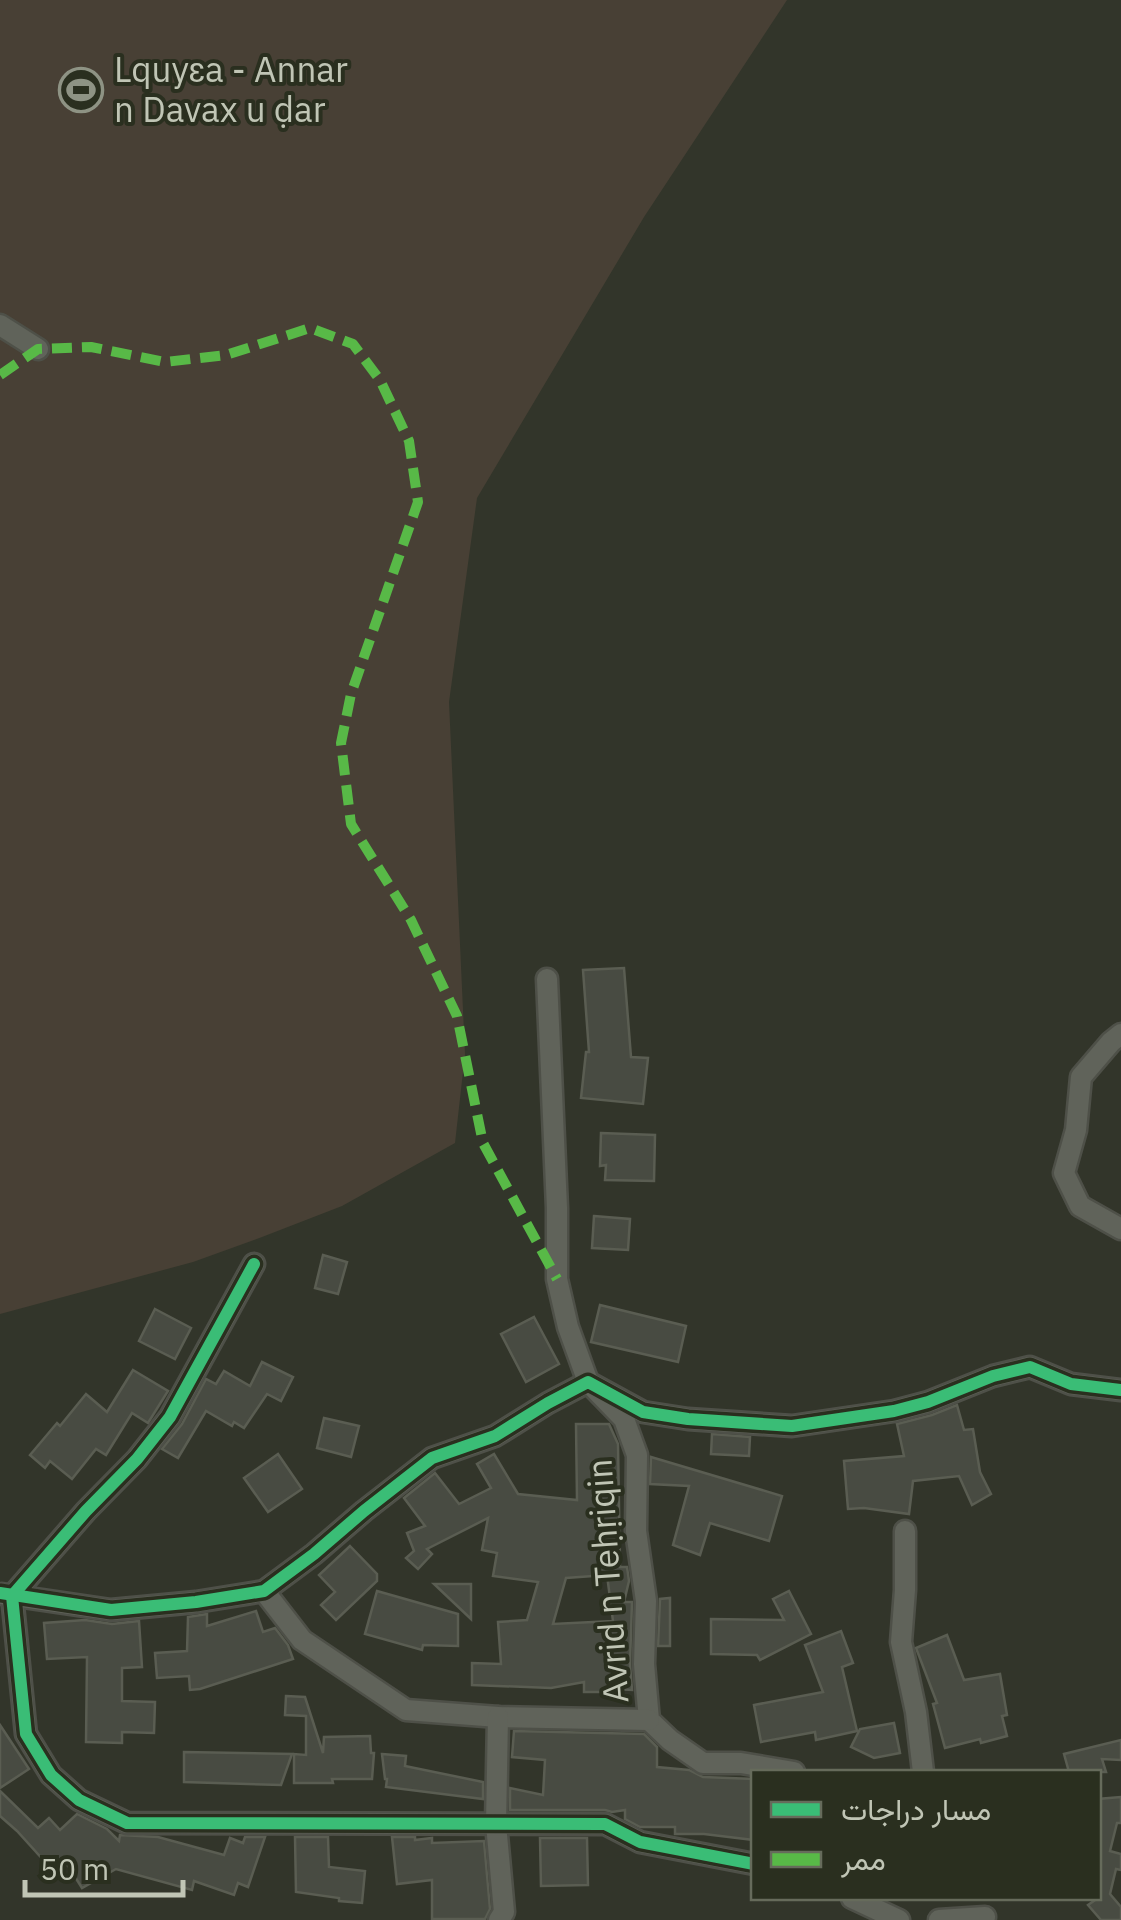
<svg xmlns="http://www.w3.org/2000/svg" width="1121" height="1920" font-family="'IBM Plex Sans',Vazirmatn,sans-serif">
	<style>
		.green { fill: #484035 }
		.building { fill: #484b42; stroke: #5a5d52; stroke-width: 2.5; fill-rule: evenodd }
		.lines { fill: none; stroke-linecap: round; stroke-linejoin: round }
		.minor-casing { stroke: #4e5048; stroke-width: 25 }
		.minor { stroke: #60635a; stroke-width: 20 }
		.quiet { stroke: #58b947; stroke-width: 10; stroke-dasharray: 20 10; stroke-linecap: butt }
		.cycleway-casing { stroke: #2a2f1f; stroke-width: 19 }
		.cycleway { stroke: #3abd76; stroke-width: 12 }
		.labels { text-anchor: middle; stroke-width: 8; stroke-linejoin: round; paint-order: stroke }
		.poi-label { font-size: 35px; fill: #c0c5b5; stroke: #2a2f1f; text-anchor: start }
		.street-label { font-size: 35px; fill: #c0c5b5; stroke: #2a2f1f }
	</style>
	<rect width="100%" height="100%" fill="#32352a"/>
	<polygon class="green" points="0,0 787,0 644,217 477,498 449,702 465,1054 455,1143 342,1206 262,1237 193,1262 0,1314"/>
	<g class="building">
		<polygon points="624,968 631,1057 648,1058 643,1104 581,1098 586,1052 589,1052 583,970"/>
		<polygon points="601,1133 655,1135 654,1181 605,1180 606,1165 600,1166"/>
		<polygon points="594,1216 630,1219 628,1250 592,1248"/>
		<polygon points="323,1255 347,1262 338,1294 315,1288"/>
		<polygon points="600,1305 686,1326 678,1362 591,1342"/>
		<polygon points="155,1309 191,1328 175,1359 139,1341"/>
		<polygon points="534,1317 559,1364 526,1382 501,1334"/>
		<polygon points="262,1362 293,1377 281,1401 267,1394 244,1428 234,1422 232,1426 206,1411 178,1458 162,1449 182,1424 206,1379 216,1384 224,1371 250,1386"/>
		<polygon points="133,1370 168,1391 148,1423 132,1413 106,1455 96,1449 72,1479 50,1461 45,1468 30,1455 57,1423 60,1426 86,1394 107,1412"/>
		<polygon points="957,1405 964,1430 973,1429 980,1472 991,1494 972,1505 959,1476 913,1481 909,1514 864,1508 848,1509 844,1461 904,1456 897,1424 932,1415"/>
		<polygon points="324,1418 359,1426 351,1457 317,1448"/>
		<path d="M576,1424H609L618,1444L620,1567H627L629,1581L624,1602H632L630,1664L632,1690L614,1689V1692H584V1682L551,1688L472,1685V1663L501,1664L498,1622L527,1620L538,1582L493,1576L497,1553L482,1550L488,1518L427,1549L432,1554L418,1569L406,1558L414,1551L407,1533L425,1526L404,1498L435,1473L459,1504L491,1488L477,1464L494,1454L518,1494L577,1500ZM607,1575L613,1621L553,1624L566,1578Z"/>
		<polygon points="712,1434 750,1437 749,1456 711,1454"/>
		<polygon points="278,1454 302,1489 268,1512 244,1478"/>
		<polygon points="651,1457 782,1496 769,1541 710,1523 700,1555 673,1545 689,1486 650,1484"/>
		<polygon points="350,1546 377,1574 377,1581 336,1620 321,1605 335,1592 319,1575"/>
		<polygon points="434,1584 471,1584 471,1619"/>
		<polygon points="377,1591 458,1614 458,1646 423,1645 422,1650 365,1634"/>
		<polygon points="789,1591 811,1634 760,1660 757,1655 711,1654 711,1619 784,1620 773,1599"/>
		<polygon points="670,1598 670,1646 658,1646 660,1599"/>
		<polygon points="256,1611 263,1632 275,1628 288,1645 293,1659 200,1689 190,1690 189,1676 157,1678 155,1653 187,1651 188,1617 207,1614 207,1626"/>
		<polygon points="85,1620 112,1624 139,1621 142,1667 122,1668 122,1701 155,1702 154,1733 122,1732 122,1743 86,1742 87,1657 47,1659 44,1623"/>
		<polygon points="841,1631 853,1663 842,1667 857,1731 816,1740 815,1732 761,1742 754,1705 823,1692 805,1645"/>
		<polygon points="947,1635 964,1680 1000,1674 1007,1715 1002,1716 1007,1736 981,1743 980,1739 945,1748 933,1704 937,1703 916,1648"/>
		<polygon points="286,1696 305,1697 323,1753 324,1737 370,1736 371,1753 374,1753 372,1779 332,1779 333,1783 294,1783 294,1754 306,1755 306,1716 285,1715"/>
		<polygon points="894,1723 900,1753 874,1758 851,1747 860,1729"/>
		<polygon points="0,1725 29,1769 0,1788"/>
		<polygon points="514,1731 644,1734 657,1747 657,1767 689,1770 703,1777 754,1779 754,1840 704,1834 675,1834 675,1827 640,1827 625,1819 625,1810 612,1812 605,1810 510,1810 510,1788 543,1795 545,1760 512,1757"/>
		<polygon points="1121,1740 1121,1760 1102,1759 1106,1772 1069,1772 1064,1754"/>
		<polygon points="184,1752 292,1754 281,1785 184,1782"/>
		<polygon points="382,1754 406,1756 405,1766 483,1782 483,1799 386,1787 387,1779 385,1779"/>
		<polygon points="0,1791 38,1828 49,1818 60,1830 77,1814 107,1829 119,1841 120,1835 158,1837 224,1855 230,1838 243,1843 245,1837 265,1837 248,1887 238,1883 234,1895 194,1881 192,1890 116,1869 82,1888 67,1864 56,1874 17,1831 0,1816"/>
		<polygon points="1121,1797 1121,1823 1117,1823 1110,1851 1121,1854 1121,1870 1116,1869 1110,1894 1121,1907 1121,1920 1101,1920 1088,1905 1098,1898 1098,1799"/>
		<polygon points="295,1837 328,1837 329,1867 365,1871 362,1903 339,1901 339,1898 296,1892"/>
		<polygon points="392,1837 415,1837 415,1840 432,1838 432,1843 484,1841 490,1909 485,1919 432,1919 432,1880 397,1884"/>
		<polygon points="540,1838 587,1838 588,1885 541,1886"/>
	</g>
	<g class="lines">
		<defs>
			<g id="minor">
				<polyline points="0,325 38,349"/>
				<polyline points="547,979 557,1208 557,1279 568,1327 588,1382 624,1419 637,1455 636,1531 646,1601 644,1664 649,1720 670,1740 703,1763 741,1763 794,1772"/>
				<polyline points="1121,1034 1111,1042 1081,1077 1076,1130 1064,1173 1080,1206 1121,1229"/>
				<polyline points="254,1264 170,1417 137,1459 86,1511 12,1596 26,1734 51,1775 79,1800 127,1823 605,1824 640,1842 754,1864"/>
				<polyline points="905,1531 905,1590 901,1642 916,1712 923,1772"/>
				<polyline points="264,1591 302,1640 406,1710 498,1717 649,1720"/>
				<polyline points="2,1594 111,1610 196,1602 264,1591 314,1554 364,1511 432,1458 495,1436 548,1403 588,1382 643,1412 688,1419 792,1426 894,1411 928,1402 993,1376 1030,1367 1071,1384 1121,1390"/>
				<polyline points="498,1717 496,1824 504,1912 499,1920"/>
				<polyline points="852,1898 899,1920"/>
				<polyline points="939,1920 985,1917"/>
			</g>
		</defs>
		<use href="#minor" class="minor-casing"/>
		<use href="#minor" class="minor"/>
		<polyline class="quiet" points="0,375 38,349 91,347 165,362 226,355 310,328 353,344 380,380 409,441 418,502 351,694 341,743 351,824 411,920 457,1016 483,1143 557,1279"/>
		<defs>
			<g id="cycleway">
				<polyline points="254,1264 170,1417 137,1459 86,1511 12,1596 26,1734 51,1775 79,1800 127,1823 605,1824 640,1842 754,1864"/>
				<polyline points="0,1593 111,1610 196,1602 264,1591 314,1554 364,1511 432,1458 495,1436 548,1403 588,1382 643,1412 688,1419 792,1426 894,1411 928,1402 993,1376 1030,1367 1071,1384 1121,1390"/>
			</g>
		</defs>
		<use href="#cycleway" class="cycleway-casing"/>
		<use href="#cycleway" class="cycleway"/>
	</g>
	<defs>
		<symbol id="stadium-ring" viewBox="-11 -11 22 22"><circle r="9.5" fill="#2a2f1f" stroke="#8e9384" stroke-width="1.5"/><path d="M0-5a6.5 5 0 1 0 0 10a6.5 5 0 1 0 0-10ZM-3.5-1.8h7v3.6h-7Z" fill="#8e9384"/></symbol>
	</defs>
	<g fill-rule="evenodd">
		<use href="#stadium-ring" x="56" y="65" width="50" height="50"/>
	</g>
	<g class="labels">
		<g class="poi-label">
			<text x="114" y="82">Lquyɛa - Annar<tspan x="114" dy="40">n Davax u ḍar</tspan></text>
		</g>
		<g class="street-label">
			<text transform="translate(608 1581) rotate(-94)" y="12">Avrid n Teḥṛiqin</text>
		</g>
	</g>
	<rect x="751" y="1770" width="350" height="130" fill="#2a2f1f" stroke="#666b5b" stroke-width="2.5"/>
	<rect x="771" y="1802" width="50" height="15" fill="#3abd76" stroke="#666b5b" stroke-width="2.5"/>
	<text x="841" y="1820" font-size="30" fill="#c0c5b5">مسار دراجات</text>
	<rect x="771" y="1852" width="50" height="15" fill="#58b947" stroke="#666b5b" stroke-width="2.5"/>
	<text x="841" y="1870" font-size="30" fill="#c0c5b5">ممر</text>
	<path d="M25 1880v15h158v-15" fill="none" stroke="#c0c5b5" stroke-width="5"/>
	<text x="40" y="1880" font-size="30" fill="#c0c5b5" stroke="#2a2f1f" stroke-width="8" paint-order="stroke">50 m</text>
</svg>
